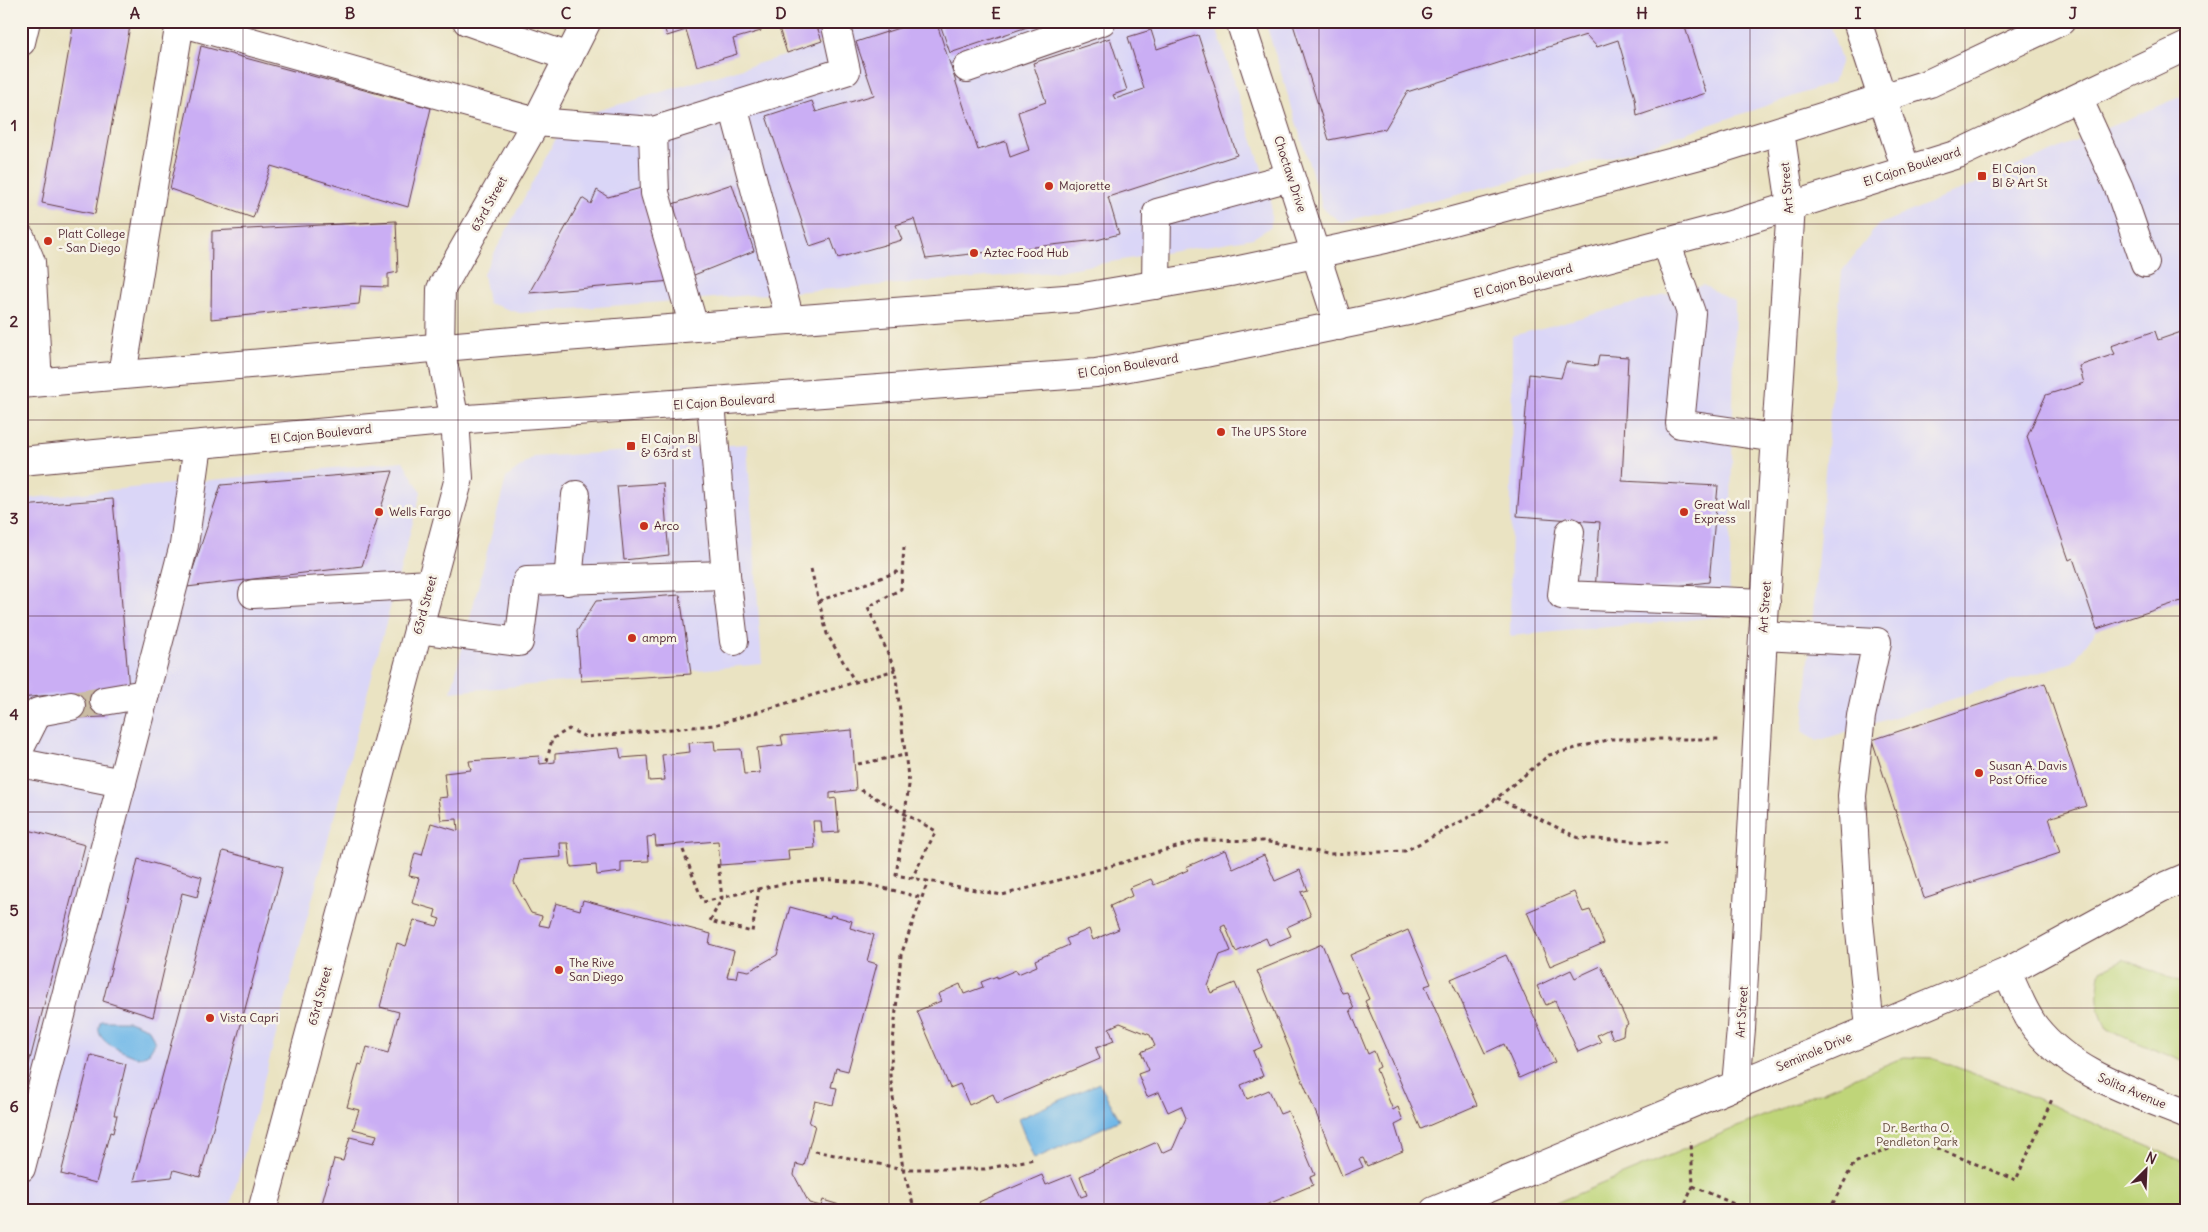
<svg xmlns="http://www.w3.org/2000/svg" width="2208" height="1232" font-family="Delius,sans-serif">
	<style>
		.built { fill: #dad6f7 }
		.green { fill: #bfd579; stroke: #847a52 }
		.water { fill: #70b8e8; stroke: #5d6c8a }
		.building { fill: #caaef4 }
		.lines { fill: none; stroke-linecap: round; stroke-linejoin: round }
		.minor-tunnel { stroke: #cabca4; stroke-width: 28; stroke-dasharray: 28 14; stroke-linecap: butt }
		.minor-casing { stroke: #623c42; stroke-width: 30 }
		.major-casing { stroke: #623c42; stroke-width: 30 }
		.path { stroke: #623c42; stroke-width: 3; stroke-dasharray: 4 4; stroke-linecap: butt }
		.minor { stroke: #fff; stroke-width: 28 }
		.major { stroke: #fff; stroke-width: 28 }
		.grid { fill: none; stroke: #4a1f2b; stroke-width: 1; stroke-opacity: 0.55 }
		.poi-dot { fill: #c8321e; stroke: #f7f3e8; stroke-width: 2 }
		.labels { text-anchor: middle; stroke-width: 5; stroke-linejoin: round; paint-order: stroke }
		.street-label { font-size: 12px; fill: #4a1f2b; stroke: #f7f3e8 }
		.poi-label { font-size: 12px; fill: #4a1f2b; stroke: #f7f3e8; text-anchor: start }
		.park-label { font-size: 12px; fill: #674c3e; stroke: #f7f3e8 }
		.neatline { fill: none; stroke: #4a1f2b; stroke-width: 2 }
		.grid-label { font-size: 16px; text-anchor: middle; font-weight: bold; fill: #4a1f2b }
	</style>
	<rect width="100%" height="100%" fill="#f7f3e8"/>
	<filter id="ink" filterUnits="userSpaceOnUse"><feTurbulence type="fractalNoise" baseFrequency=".02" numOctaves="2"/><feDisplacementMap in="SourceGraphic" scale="10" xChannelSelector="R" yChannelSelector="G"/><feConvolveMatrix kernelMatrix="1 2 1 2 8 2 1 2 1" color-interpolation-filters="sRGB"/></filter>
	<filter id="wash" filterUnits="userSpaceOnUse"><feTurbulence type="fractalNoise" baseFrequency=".0096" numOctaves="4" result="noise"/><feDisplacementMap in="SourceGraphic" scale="20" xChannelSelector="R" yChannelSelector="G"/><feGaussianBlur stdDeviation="1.12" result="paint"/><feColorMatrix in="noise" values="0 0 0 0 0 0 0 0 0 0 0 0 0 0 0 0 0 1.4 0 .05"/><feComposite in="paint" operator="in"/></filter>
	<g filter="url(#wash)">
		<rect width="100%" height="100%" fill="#eae3c2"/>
		<g class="built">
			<polygon points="815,21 1214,21 1271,197 1271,227 1253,238 1051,272 520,313 488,303 483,274 566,120 821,45"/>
			<polygon points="1265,21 1829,21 1841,60 1833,83 1623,154 1341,222 1323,209"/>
			<polygon points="2187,94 2187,599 2097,629 2073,662 1817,741 1803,731 1842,271 1878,225"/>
			<polygon points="1703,285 1735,302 1729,616 1510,636 1512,336"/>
			<polygon points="747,444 762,664 451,692 506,478 534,457"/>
			<polygon points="403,461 421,492 229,1211 189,1207 124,1211 21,1211 21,499"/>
		</g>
		<g class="green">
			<path d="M2123,959L2187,985V1063L2107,1030C2096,1005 2096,996 2101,970Z"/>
			<polygon points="1904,1057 1932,1058 2009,1087 2187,1163 2187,1211 1537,1211"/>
		</g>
		<g class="water">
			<path d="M101,1021H129L149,1029L155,1043L148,1054L139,1058C123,1051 90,1042 101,1021Z"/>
			<polygon points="1099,1083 1120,1120 1034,1159 1018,1119"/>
		</g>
		<g id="blocks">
			<g class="building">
				<polygon points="74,21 131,21 95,214 42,203"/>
				<polygon points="662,21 758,21 761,31 733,39 737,54 697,66 686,30 667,36"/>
				<polygon points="769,21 815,21 822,41 787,53 777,22 770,24"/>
				<polygon points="920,21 936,21 978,150 1006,141 1010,157 1029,150 1018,112 1046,102 1033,63 1110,38 1127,90 1113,95 1115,99 1144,89 1128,37 1151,30 1157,49 1198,35 1237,155 1108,197 1119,234 1097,240 926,259 914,219 896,225 902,240 838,258 831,239 810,246 766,116 812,101 816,112 874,95 856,42"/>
				<polygon points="939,21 1042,21 1042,22 950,53"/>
				<polygon points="1292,21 1683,21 1706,93 1637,116 1635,98 1618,40 1597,47 1586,35 1407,92 1385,129 1329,140"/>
				<polygon points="201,46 431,108 408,207 271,166 253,218 170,189"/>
				<polygon points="732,184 754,251 689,277 667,206"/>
				<polygon points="641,188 672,281 529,293 582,198 591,204 597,190 608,197"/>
				<polygon points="396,221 398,272 388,274 388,287 361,286 359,304 211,319 212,231"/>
				<polygon points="2187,330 2187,599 2097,629 2073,558 2069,560 2027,437 2046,395 2084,383 2079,366 2115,354 2111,346 2155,331 2158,340"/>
				<polygon points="1599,355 1628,357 1622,481 1718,486 1709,582 1603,595 1595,591 1600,522 1517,516 1529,374 1561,378 1566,362 1597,366"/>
				<polygon points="393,471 362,566 187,587 221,485"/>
				<polygon points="663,483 669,555 624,560 617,486"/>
				<polygon points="113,499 129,689 102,690 106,717 72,718 69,693 21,698 21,506"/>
				<polygon points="680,595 691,674 581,681 577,631 596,601"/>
				<polygon points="2045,683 2086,806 2049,818 2060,853 1924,898 1872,740"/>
				<polygon points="852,730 856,790 830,793 830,799 836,798 839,832 822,833 821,821 813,821 815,848 788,850 789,860 720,865 718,841 656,846 655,836 647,837 649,861 621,862 621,872 597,875 596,865 571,867 568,843 560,843 561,857 520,860 514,882 531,913 542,916 539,925 549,927 556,903 580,910 583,900 711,934 709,944 734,951 727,977 736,978 738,969 749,971 777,955 790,907 830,918 831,915 852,921 850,928 874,935 867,961 877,964 848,1071 836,1068 831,1087 837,1088 833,1105 815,1101 809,1123 815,1125 804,1166 796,1164 794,1175 809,1203 821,1206 823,1200 859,1211 320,1211 334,1159 343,1161 350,1137 374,1143 377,1135 353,1129 359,1110 347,1107 359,1064 362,1065 367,1047 388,1053 399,1012 380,1007 397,943 406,946 414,920 437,926 440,919 434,917 436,910 412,903 419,878 409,876 415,853 422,855 431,823 458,831 457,819 441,820 438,798 447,797 444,773 471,770 469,761 539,756 540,764 555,762 555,754 619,748 621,758 647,756 649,781 665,780 662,755 690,752 689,743 714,741 715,750 741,749 744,774 760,773 757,748 783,745 781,736"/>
				<polygon points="21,828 85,845 22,1091 21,1090"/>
				<polygon points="1225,850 1233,869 1264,855 1275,881 1300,870 1308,890 1301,892 1311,916 1287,927 1291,936 1269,945 1266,938 1236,952 1225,925 1221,927 1231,951 1220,955 1208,986 1211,993 1235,983 1262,1047 1253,1051 1263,1076 1241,1085 1247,1099 1269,1090 1280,1114 1288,1111 1315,1175 1310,1177 1313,1185 1252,1211 983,1211 979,1202 1042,1175 1046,1185 1071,1175 1081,1197 1087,1195 1080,1176 1157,1142 1162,1153 1173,1148 1186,1118 1181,1106 1168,1112 1159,1092 1147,1097 1138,1074 1149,1070 1141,1052 1155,1046 1150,1035 1120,1023 1109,1028 1114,1041 1096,1048 1100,1059 997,1103 993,1094 969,1105 960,1084 950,1088 917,1011 941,1001 938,994 960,984 964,994 983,987 981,982 997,976 997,978 1016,970 1018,974 1037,966 1035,960 1069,945 1066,939 1089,929 1093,940 1119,929 1110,906 1132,896 1129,888 1151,879 1154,885 1188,870 1186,867"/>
				<polygon points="223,851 283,867 200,1177 174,1170 172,1177 134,1181"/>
				<polygon points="138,859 202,877 197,897 182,893 153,1017 103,1001"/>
				<polygon points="1574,892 1583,912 1590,910 1604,943 1550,966 1527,912"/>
				<polygon points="1408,930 1431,984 1425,986 1477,1105 1421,1129 1365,1001 1369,999 1350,955"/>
				<polygon points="1322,944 1342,993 1347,992 1354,1009 1350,1010 1368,1054 1374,1051 1380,1067 1376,1069 1393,1110 1398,1107 1403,1121 1395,1125 1403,1151 1367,1166 1363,1158 1359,1159 1363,1167 1342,1176 1257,971"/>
				<polygon points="1506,955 1555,1062 1519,1078 1504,1044 1485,1053 1451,979"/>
				<polygon points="1601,966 1628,1024 1624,1027 1623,1035 1613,1039 1609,1029 1597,1035 1601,1042 1578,1052 1555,1001 1546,1005 1537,986 1571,970 1575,978"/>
				<polygon points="91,1055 126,1064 114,1115 117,1115 113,1133 110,1132 96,1183 61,1174"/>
			</g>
		</g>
	</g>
	<g filter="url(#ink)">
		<use href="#blocks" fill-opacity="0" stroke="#623c42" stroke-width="1"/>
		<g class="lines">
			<polyline class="minor-tunnel" points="71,706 104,701"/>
			<defs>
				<g id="minor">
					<polyline points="467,21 569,57"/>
					<polyline points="1240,21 1339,326"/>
					<polyline points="1857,21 1906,170"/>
					<polyline points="21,42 26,21"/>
					<polyline points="967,68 1102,21"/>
					<polyline points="2078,98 2119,188 2145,263"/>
					<polyline points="733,106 790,320"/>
					<polyline points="653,131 655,193 694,327"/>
					<polyline points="21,238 31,262 38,382"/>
					<polyline points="1666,242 1691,313 1680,424 1776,438"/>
					<polyline points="1156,285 1157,213 1290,177"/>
					<polyline points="122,375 180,22 536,122 653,131 846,71 835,21"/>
					<polyline points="711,403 726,575 734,641"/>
					<polyline points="1570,532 1562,595 1766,603"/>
					<polyline points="568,581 576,495"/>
					<polyline points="253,594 430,584"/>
					<polyline points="418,629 519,642 527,581 726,575"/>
					<polyline points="1763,636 1877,642 1861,716 1852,796 1859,921 1870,1028"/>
					<polyline points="104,701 145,694"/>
					<polyline points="21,746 38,712 71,706"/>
					<polyline points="21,763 122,783"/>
					<path d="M2007,972C2015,989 2023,1011 2035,1027C2072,1074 2133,1092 2187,1114"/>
					<polyline points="1736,1085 1741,1029 1763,636 1791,206 1780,131"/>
					<polyline points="21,1168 184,545 198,445"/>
					<polyline points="262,1211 459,478 455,420 440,348 441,289 536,122 587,21"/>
					<polyline points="1434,1211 2007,972 2159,889 2187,877"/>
				</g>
				<g id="major">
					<polyline points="21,384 525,340 1078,298 1230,272 1385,239 1711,152 1930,83 2061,21"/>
					<polyline points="21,461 455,420 1096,373 1205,353 1408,311 1727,226 1958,154 2187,46"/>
				</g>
			</defs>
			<use href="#minor" class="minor-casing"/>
			<use href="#major" class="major-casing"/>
			<g class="path">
				<polyline points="904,547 901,589 868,607 895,670 909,785 896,875 1002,895 1093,871 1201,840 1264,841 1328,854 1405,851 1481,811 1549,755 1611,739 1720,739"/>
				<polyline points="811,569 827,634 855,682"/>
				<polyline points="819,601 902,570"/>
				<polyline points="547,761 552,739 569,729 586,737 715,725 895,670"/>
				<polyline points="858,764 905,755"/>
				<polyline points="861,790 936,831 912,878"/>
				<polyline points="1497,798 1579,838 1667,843"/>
				<path d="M683,850L703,902C740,894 778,882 816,880C852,878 888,889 922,898"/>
				<polyline points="718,864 722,898 710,921 752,932 759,889"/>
				<polyline points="815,1151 903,1169 985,1169 1034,1159"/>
				<polyline points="1693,1186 1750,1211"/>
				<polyline points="915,1211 903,1169 890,1075 901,955 928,881"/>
				<polyline points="1682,1211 1693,1186 1691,1141"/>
				<polyline points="1829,1211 1854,1163 1914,1139 2016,1180 2053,1097"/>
			</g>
			<use href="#minor" class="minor"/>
			<use href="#major" class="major"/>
		</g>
	</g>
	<path class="grid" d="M243,21V1211M458,21V1211M673,21V1211M889,21V1211M1104,21V1211M1319,21V1211M1535,21V1211M1750,21V1211M1965,21V1211M21,224H2187M21,420H2187M21,616H2187M21,812H2187M21,1008H2187"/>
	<g class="poi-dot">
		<rect x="1977" y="171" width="10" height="10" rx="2.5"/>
		<circle cx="1049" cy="186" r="5"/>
		<circle cx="48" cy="241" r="5"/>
		<circle cx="974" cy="253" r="5"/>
		<circle cx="1221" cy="432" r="5"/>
		<rect x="626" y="441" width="10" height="10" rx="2.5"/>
		<circle cx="379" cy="512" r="5"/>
		<circle cx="1684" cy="512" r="5"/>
		<circle cx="644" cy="526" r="5"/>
		<circle cx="632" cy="638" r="5"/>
		<circle cx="1979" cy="773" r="5"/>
		<circle cx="559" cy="970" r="5"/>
		<circle cx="210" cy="1018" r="5"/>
	</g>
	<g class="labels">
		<g class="street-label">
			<text transform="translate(1912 167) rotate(-18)" y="4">El Cajon Boulevard</text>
			<text transform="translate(1290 174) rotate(72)" y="4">Choctaw Drive</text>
			<text transform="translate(1787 188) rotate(-95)" y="4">Art Street</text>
			<text transform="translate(489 204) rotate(-61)" y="4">63rd Street</text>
			<text transform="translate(1523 281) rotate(-15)" y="4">El Cajon Boulevard</text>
			<text transform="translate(1128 366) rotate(-9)" y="4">El Cajon Boulevard</text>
			<text transform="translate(724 402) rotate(-4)" y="4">El Cajon Boulevard</text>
			<text transform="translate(321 434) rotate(-6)" y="4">El Cajon Boulevard</text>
			<text transform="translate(425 605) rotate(-75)" y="4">63rd Street</text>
			<text transform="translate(1765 607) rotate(-86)" y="4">Art Street</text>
			<text transform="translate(320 996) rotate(-75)" y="4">63rd Street</text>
			<text transform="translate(1742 1012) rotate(-86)" y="4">Art Street</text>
			<text transform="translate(1814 1052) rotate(-23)" y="4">Seminole Drive</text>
			<text transform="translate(2132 1091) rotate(23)" y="4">Solita Avenue</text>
		</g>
		<g class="poi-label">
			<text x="1992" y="173">El Cajon<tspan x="1992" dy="14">Bl &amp; Art St</tspan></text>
			<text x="1059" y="190">Majorette</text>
			<text x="58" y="238">Platt College<tspan x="58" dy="14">- San Diego</tspan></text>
			<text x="984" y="257">Aztec Food Hub</text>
			<text x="1231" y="436">The UPS Store</text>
			<text x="641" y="443">El Cajon Bl<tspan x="641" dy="14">&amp; 63rd st</tspan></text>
			<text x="1694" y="509">Great Wall<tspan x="1694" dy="14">Express</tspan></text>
			<text x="389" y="516">Wells Fargo</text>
			<text x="654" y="530">Arco</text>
			<text x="642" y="642">ampm</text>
			<text x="1989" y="770">Susan A. Davis<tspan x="1989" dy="14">Post Office</tspan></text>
			<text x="569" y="967">The Rive<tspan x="569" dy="14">San Diego</tspan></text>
			<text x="220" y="1022">Vista Capri</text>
		</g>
		<g class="park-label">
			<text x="1917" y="1132">Dr. Bertha O.<tspan x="1917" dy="14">Pendleton Park</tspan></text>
		</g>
	</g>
	<rect width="2208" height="1232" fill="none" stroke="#f7f3e8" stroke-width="55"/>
	<g transform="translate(2146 1170) rotate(24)" stroke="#f7f3e8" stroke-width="4" paint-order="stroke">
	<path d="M0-4L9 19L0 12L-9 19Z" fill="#4a1f2b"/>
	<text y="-8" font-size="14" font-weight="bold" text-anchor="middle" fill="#4a1f2b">N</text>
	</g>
	<rect x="28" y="28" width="2152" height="1176" class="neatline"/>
	<g class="grid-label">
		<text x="135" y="19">A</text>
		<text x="350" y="19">B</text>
		<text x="566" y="19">C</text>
		<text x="781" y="19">D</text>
		<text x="996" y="19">E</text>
		<text x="1212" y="19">F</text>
		<text x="1427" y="19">G</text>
		<text x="1642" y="19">H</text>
		<text x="1858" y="19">I</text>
		<text x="2073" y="19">J</text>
		<text x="14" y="131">1</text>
		<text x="14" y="327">2</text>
		<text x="14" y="524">3</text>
		<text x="14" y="720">4</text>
		<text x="14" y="916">5</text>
		<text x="14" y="1112">6</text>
	</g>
</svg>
